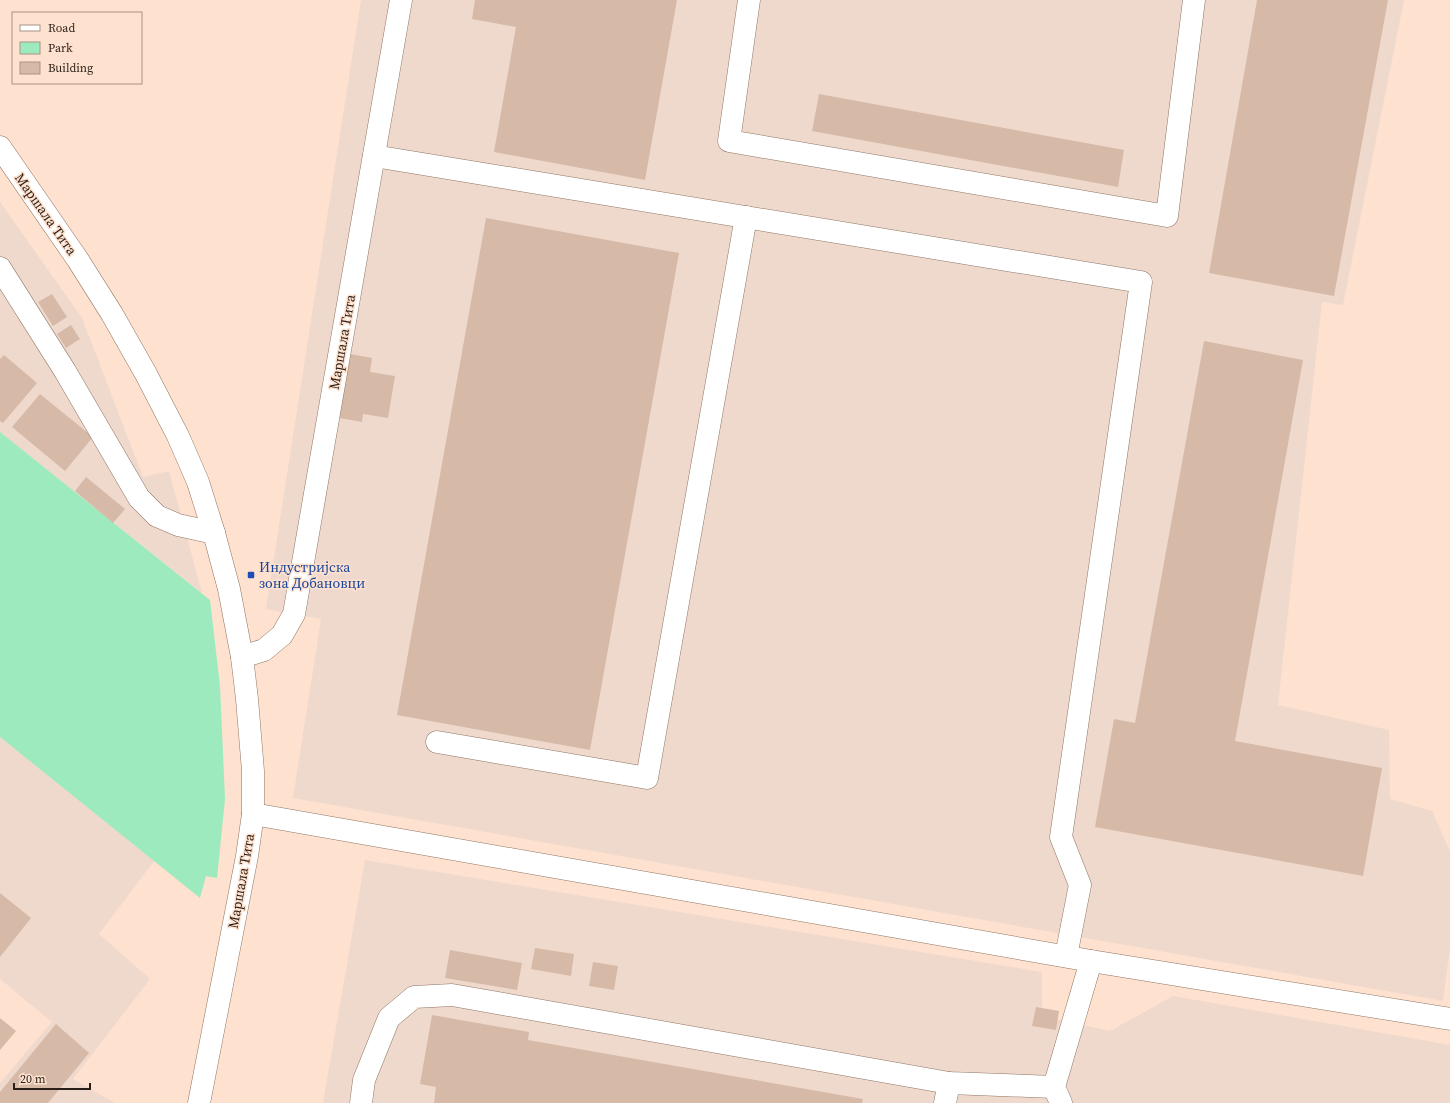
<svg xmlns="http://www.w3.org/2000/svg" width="1450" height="1103" font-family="'Source Serif 4',serif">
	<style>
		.industrial { fill: #efd9cd }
		.green { fill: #9deabe }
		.building { fill: #d6baa7 }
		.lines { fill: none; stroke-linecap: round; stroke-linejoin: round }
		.minor-casing { stroke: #8f7664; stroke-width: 23 }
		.major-casing { stroke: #8f7664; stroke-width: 23 }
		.minor { stroke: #fff; stroke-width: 22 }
		.major { stroke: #fff; stroke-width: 22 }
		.transit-dot { fill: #1a4fb4; stroke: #fee1ce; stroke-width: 1.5 }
		.labels { text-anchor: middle; stroke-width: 3; stroke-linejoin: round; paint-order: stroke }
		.street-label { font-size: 14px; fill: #291f18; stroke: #fee1ce }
		.transit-label { font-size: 14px; fill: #164399; stroke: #fee1ce; text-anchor: start }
	</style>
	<rect width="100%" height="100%" fill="#fee1ce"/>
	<g class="industrial">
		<polygon points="361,0 1404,0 1343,305 1322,302 1278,705 1389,730 1390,799 1432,811 1450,851 1450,947 1443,1001 293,798 321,619 266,609"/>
		<polygon points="0,202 82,318 143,477 169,471 202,593 0,432"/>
		<polygon points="0,737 154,861 99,934 150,979 73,1079 115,1103 0,1103 0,1083 52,1022 0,979"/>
		<polygon points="365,860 1042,972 1042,1016 1110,1031 1173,996 1450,1045 1450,1103 323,1103"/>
	</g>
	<polygon class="green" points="0,432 210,600 220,686 225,799 217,878 206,876 200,898 0,737"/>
	<g class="building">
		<polygon points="475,0 677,0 645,180 494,152 516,27 472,19"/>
		<polygon points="1257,0 1388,0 1334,296 1209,273"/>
		<polygon points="819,94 1124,150 1118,187 812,131"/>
		<polygon points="486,218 679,253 590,750 397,715"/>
		<polygon points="52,294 67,317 53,326 38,302"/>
		<polygon points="71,325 80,339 66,348 57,334"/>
		<polygon points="1204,341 1303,360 1235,741 1382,768 1363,876 1095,827 1114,719 1135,723"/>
		<polygon points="345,353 372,358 370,372 395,376 388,418 363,414 362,422 334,417"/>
		<polygon points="4,355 37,383 3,423 0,421 0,359"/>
		<polygon points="40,394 93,437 65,471 12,427"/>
		<polygon points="86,477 125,509 113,523 75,491"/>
		<polygon points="0,893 31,918 0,957"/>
		<polygon points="535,948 574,954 571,976 531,969"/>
		<polygon points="450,950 522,963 517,990 445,978"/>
		<polygon points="593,962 618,966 614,990 589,986"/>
		<polygon points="1036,1007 1059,1011 1056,1030 1032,1026"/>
		<polygon points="432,1015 529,1032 528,1040 863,1099 862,1103 434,1103 436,1087 420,1084"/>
		<polygon points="0,1018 16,1031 0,1050"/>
		<polygon points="56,1024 89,1053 48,1103 0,1103 0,1092"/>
	</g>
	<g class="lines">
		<defs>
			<g id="minor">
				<polyline points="749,0 729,141 1167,216 1194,0"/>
				<polyline points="374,156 1141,282 1061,837 1080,885 1066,956"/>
				<polyline points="0,268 65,371 139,498 157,516 178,525 214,533"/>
				<polyline points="242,657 264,650 282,635 294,614 401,0"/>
				<polyline points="437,742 647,778 746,217"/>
				<polyline points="253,814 1091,961 1450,1019"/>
				<polyline points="361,1103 364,1080 389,1018 414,997 452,995 949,1083 1054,1087"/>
				<polyline points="945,1103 949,1083"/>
				<polyline points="1061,1103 1054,1087 1091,961"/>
			</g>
			<polyline id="major" points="0,147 78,260 112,314 146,374 178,436 198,482 214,533 229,589 242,657 247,699 253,771 253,814 247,856 199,1103"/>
		</defs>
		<use href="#minor" class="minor-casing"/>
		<use href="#major" class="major-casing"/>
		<use href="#minor" class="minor"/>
		<use href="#major" class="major"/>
	</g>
	<rect class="transit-dot" x="247" y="571" width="8" height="8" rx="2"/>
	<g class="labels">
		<g class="street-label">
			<text transform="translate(46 214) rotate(55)" y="5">Маршала Тита</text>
			<text transform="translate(342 342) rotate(-80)" y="5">Маршала Тита</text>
			<text transform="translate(241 881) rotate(-80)" y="5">Маршала Тита</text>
		</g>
		<g class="transit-label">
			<text x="259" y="572">Индустријска<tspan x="259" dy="16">зона Добановци</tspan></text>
		</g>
	</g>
	<rect x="12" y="12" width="130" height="72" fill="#fee1ce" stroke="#a99385"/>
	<rect x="20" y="25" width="20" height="6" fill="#ffffff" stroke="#a99385"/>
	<text x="48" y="32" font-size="12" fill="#291f18">Road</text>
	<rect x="20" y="42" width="20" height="12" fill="#9deabe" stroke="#a99385"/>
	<text x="48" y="52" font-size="12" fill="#291f18">Park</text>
	<rect x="20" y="62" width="20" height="12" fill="#d6baa7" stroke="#a99385"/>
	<text x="48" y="72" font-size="12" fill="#291f18">Building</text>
	<path d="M14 1083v6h76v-6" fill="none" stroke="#291f18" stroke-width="2"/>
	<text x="20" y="1083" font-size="12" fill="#291f18" stroke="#fee1ce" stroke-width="3" paint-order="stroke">20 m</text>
</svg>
